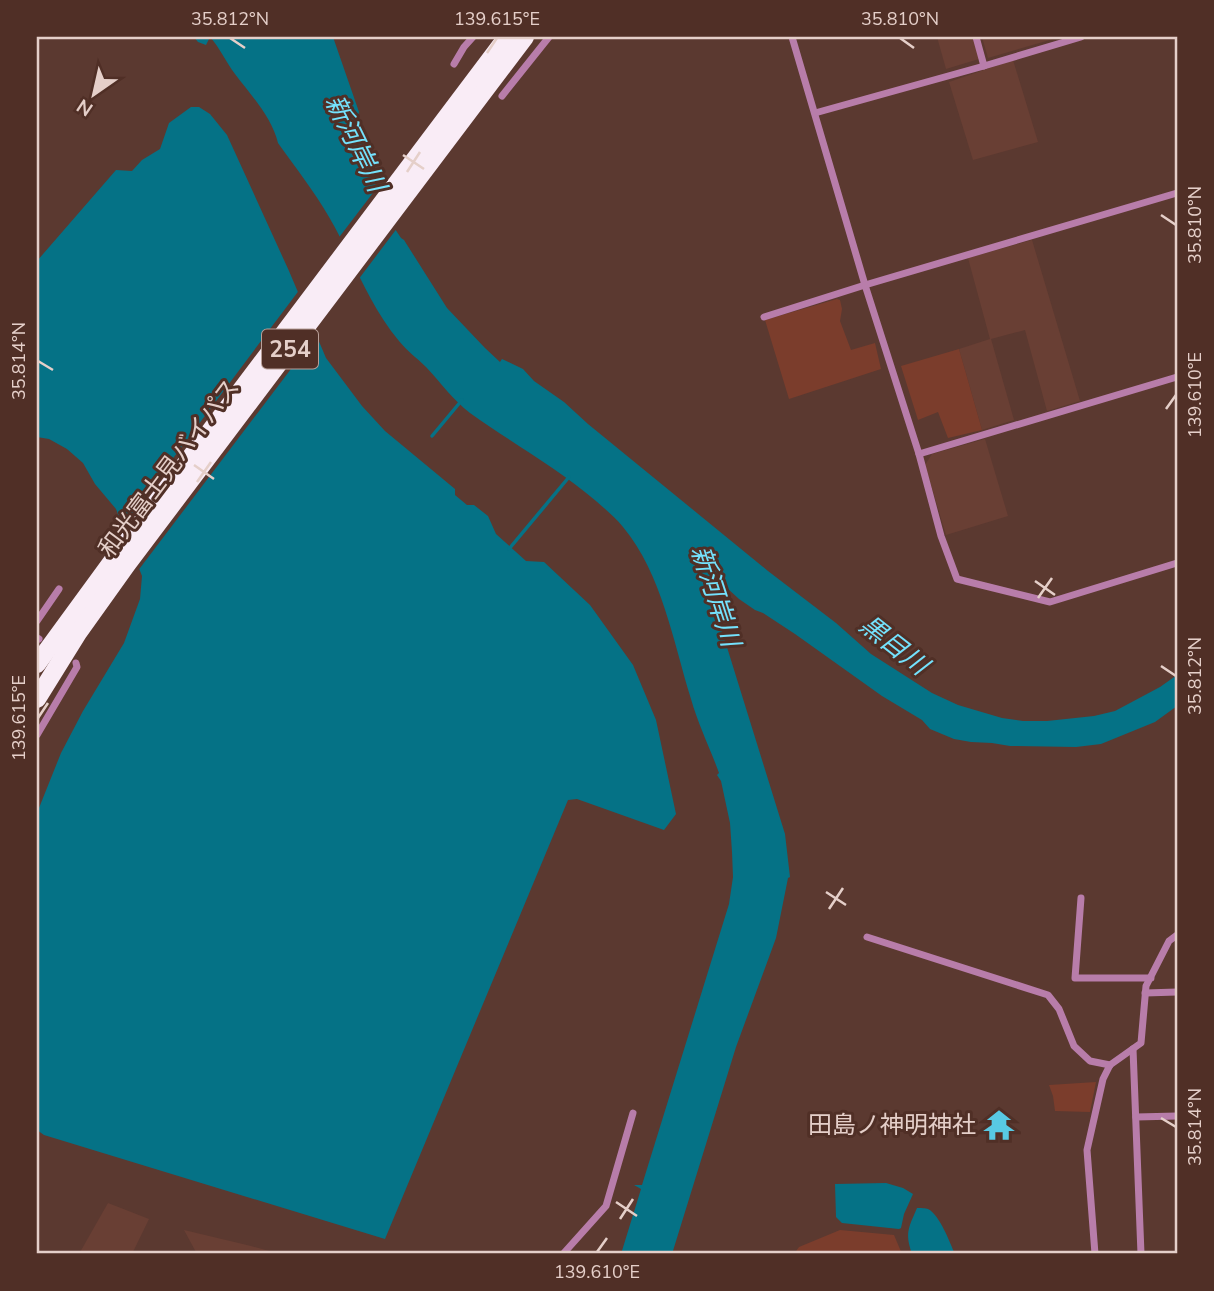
<svg xmlns="http://www.w3.org/2000/svg" width="1214" height="1291" font-family="'Nunito Sans','Noto Sans JP',sans-serif">
	<style>
		.built { fill: #693f34 }
		.green { fill: #7b3d2c }
		.water { fill: #057286 }
		.pier { fill: #5b3930 }
		.lines { fill: none; stroke-linecap: round; stroke-linejoin: round }
		.stream { stroke: #057286; stroke-width: 3.5 }
		.minor { stroke: #b87daa; stroke-width: 7 }
		.trunk { stroke: #f9ecf6; stroke-width: 18 }
		.ticks { fill: none; stroke: #e5cfc9; stroke-width: 2.5 }
		.labels { text-anchor: middle; stroke-width: 6; stroke-linejoin: round; paint-order: stroke }
		.shield { fill: #502f26; stroke: #b89f98; stroke-width: 2 }
		.shield-label { font-size: 23px; font-weight: bold; fill: #e5cfc9 }
		.street-label { font-size: 24px; fill: #e5cfc9; stroke: #502f26 }
		.poi-label { font-size: 24px; fill: #e5cfc9; stroke: #502f26; text-anchor: end }
		.water-label { font-size: 26px; font-style: italic; fill: #74e2fd; stroke: #502f26 }
		.neatline { fill: none; stroke: #e5cfc9; stroke-width: 2.5 }
		.ticks-label { font-size: 18px; text-anchor: middle; fill: #e5cfc9 }
	</style>
	<rect width="100%" height="100%" fill="#5b3930"/>
	<g class="built">
		<polygon points="937,37 973,37 979,59 946,69"/>
		<polygon points="982,37 1060,37 988,58"/>
		<polygon points="1013,60 1038,142 973,160 949,82"/>
		<polygon points="1032,240 1080,401 1047,411 1025,330 991,339 1014,420 982,430 959,349 990,339 968,258"/>
		<polygon points="985,439 1008,516 946,535 925,465 932,454"/>
		<polygon points="108,1203 149,1219 132,1254 79,1254"/>
		<polygon points="184,1230 251,1246 280,1254 197,1254"/>
	</g>
	<g class="green">
		<polygon points="837,299 840,300 842,309 840,321 851,350 875,343 881,369 789,399 765,320"/>
		<polygon points="959,349 982,430 948,438 938,412 918,420 901,366"/>
		<polygon points="1096,1082 1090,1112 1055,1111 1053,1096 1049,1085"/>
		<polygon points="840,1230 894,1235 902,1254 794,1254 799,1247"/>
	</g>
	<g class="water">
		<path d="M194,37H333L359,112L358,116L373,166L372,175L375,180L376,191L393,226L401,238L404,240L447,308L485,348L500,362L502,359L523,369L534,381L564,402L588,424L768,571L836,623L871,654L932,693L958,705L1002,718L1023,721H1047L1094,716L1115,711L1160,687L1177,675V706L1155,722L1101,744L1076,747L1010,746L992,743L971,742L954,739L930,729L922,720L882,696L795,634L763,613L755,610L739,599L715,577L712,578L708,586L785,834L790,877L788,878L776,938L736,1047L672,1254H621L641,1189L634,1185H642L729,904L733,877L732,852L730,823L721,781L717,775L719,773C710,748 698,724 691,699C673,641 662,574 623,527C615,517 605,509 596,501C557,468 512,443 470,413C453,400 441,383 426,367C417,358 407,351 399,341C368,304 353,258 329,217C314,191 295,167 278,143C272,117 250,94 235,74C226,62 220,48 210,37L206,45L198,42Z"/>
		<polygon points="191,107 199,107 210,114 227,135 289,271 326,358 362,406 385,431 455,489 455,495 467,505 474,505 488,516 496,534 526,561 544,562 590,605 633,665 656,720 676,814 664,830 577,799 568,800 385,1239 44,1135 37,1130 37,813 61,753 83,711 124,643 140,599 142,576 116,509 95,484 83,463 67,449 49,439 37,437 37,261 116,170 132,171 142,160 160,149 169,123"/>
		<polygon points="886,1183 903,1188 913,1194 904,1214 901,1228 899,1229 842,1223 836,1217 835,1184"/>
		<path d="M917,1208C920,1208 926,1208 928,1209C940,1215 950,1243 955,1254H912C905,1233 908,1229 917,1208Z"/>
	</g>
	<g class="pier">
		<polygon points="379,185 380,190 398,227 358,280 337,240"/>
		<polygon points="300,289 319,332 137,572 120,529"/>
	</g>
	<g class="lines">
		<g class="stream">
			<polyline points="432,436 462,400"/>
			<polyline points="509,549 569,477"/>
		</g>
		<g class="minor">
			<polyline points="792,37 865,285 919,454 941,536 957,579 1050,602 1177,563"/>
			<polyline points="976,37 984,66"/>
			<polyline points="454,64 464,47 473,37"/>
			<polyline points="502,96 549,37"/>
			<polyline points="815,113 984,66 1081,37"/>
			<polyline points="764,317 865,285 1177,193"/>
			<polyline points="919,454 1177,377"/>
			<polyline points="37,621 59,589"/>
			<polyline points="37,638 39,639"/>
			<polyline points="37,735 77,667 76,663"/>
			<polyline points="1081,898 1075,978 1151,978"/>
			<polyline points="867,937 1048,995 1059,1009 1074,1046 1090,1061 1110,1065"/>
			<polyline points="1145,993 1177,992"/>
			<polyline points="1133,1049 1141,1254"/>
			<polyline points="1136,1117 1177,1116"/>
			<polyline points="563,1254 606,1206 633,1113"/>
			<polyline points="1095,1254 1087,1150 1103,1079 1110,1065 1141,1043 1146,986 1169,941 1177,935"/>
		</g>
		<g class="trunk">
			<polyline points="37,664 113,560 507,37"/>
			<polyline points="37,699 78,633 128,563 525,37"/>
		</g>
	</g>
	<path class="ticks" d="M230,38L245,48M900,38L914,48M487,53L497,38M403,155L424,169M407,172L420,152M1161,215L1176,225M38,361L53,370M1166,409L1176,395M194,465L214,479M197,482L211,462M1035,581L1055,595M1038,598L1052,578M1161,666L1176,676M38,718L48,703M826,892L846,905M829,909L843,888M1161,1118L1176,1127M616,1202L637,1216M620,1219L633,1199M597,1252L607,1238"/>
	<defs>
		<symbol id="temple-bare" viewBox="-9 -9 18 18"><path d="M0-6L5-2H3V0L6.5 2.5H4V6H1.5V3h-3V6H-4V2.5H-6.5L-3 0V-2H-5Z" fill="#58c9e3" stroke="#502f26" stroke-width="2.5" paint-order="stroke"/></symbol>
	</defs>
	<g fill-rule="evenodd">
		<use href="#temple-bare" x="977" y="1103" width="44" height="44"/>
	</g>
	<g class="labels">
		<rect class="shield" x="262" y="329.5" width="56" height="39" rx="5"/>
		<g class="shield-label">
			<text x="290" y="357">254</text>
		</g>
		<g class="street-label">
			<text transform="translate(169 468) rotate(-53)" y="8">和光富士見バイパス</text>
		</g>
		<g class="poi-label">
			<text x="976" y="1133">田島ノ神明神社</text>
		</g>
		<g class="water-label">
			<text transform="translate(356 143) rotate(64)" y="9">新河岸川</text>
			<text transform="translate(716 596) rotate(72)" y="9">新河岸川</text>
			<text transform="translate(894 645) rotate(38)" y="9">黒目川</text>
		</g>
	</g>
	<rect width="1214" height="1291" fill="none" stroke="#502f26" stroke-width="77"/>
	<g transform="translate(94 94) rotate(214)" stroke="#502f26" stroke-width="5" paint-order="stroke">
	<path d="M0-5L12 26L0 18L-12 26Z" fill="#e5cfc9"/>
	<text y="-10" font-size="19" font-weight="bold" text-anchor="middle" fill="#e5cfc9">N</text>
	</g>
	<rect x="38" y="38" width="1138" height="1214" class="neatline"/>
	<g class="ticks-label">
		<text x="230" y="25">35.812°N</text>
		<text x="497" y="25">139.615°E</text>
		<text x="900" y="25">35.810°N</text>
		<text transform="translate(1195 225) rotate(-90)" y="6">35.810°N</text>
		<text transform="translate(19 361) rotate(-90)" y="6">35.814°N</text>
		<text transform="translate(1195 395) rotate(-90)" y="6">139.610°E</text>
		<text transform="translate(1195 676) rotate(-90)" y="6">35.812°N</text>
		<text transform="translate(19 718) rotate(-90)" y="6">139.615°E</text>
		<text transform="translate(1195 1127) rotate(-90)" y="6">35.814°N</text>
		<text x="597" y="1278">139.610°E</text>
	</g>
</svg>
